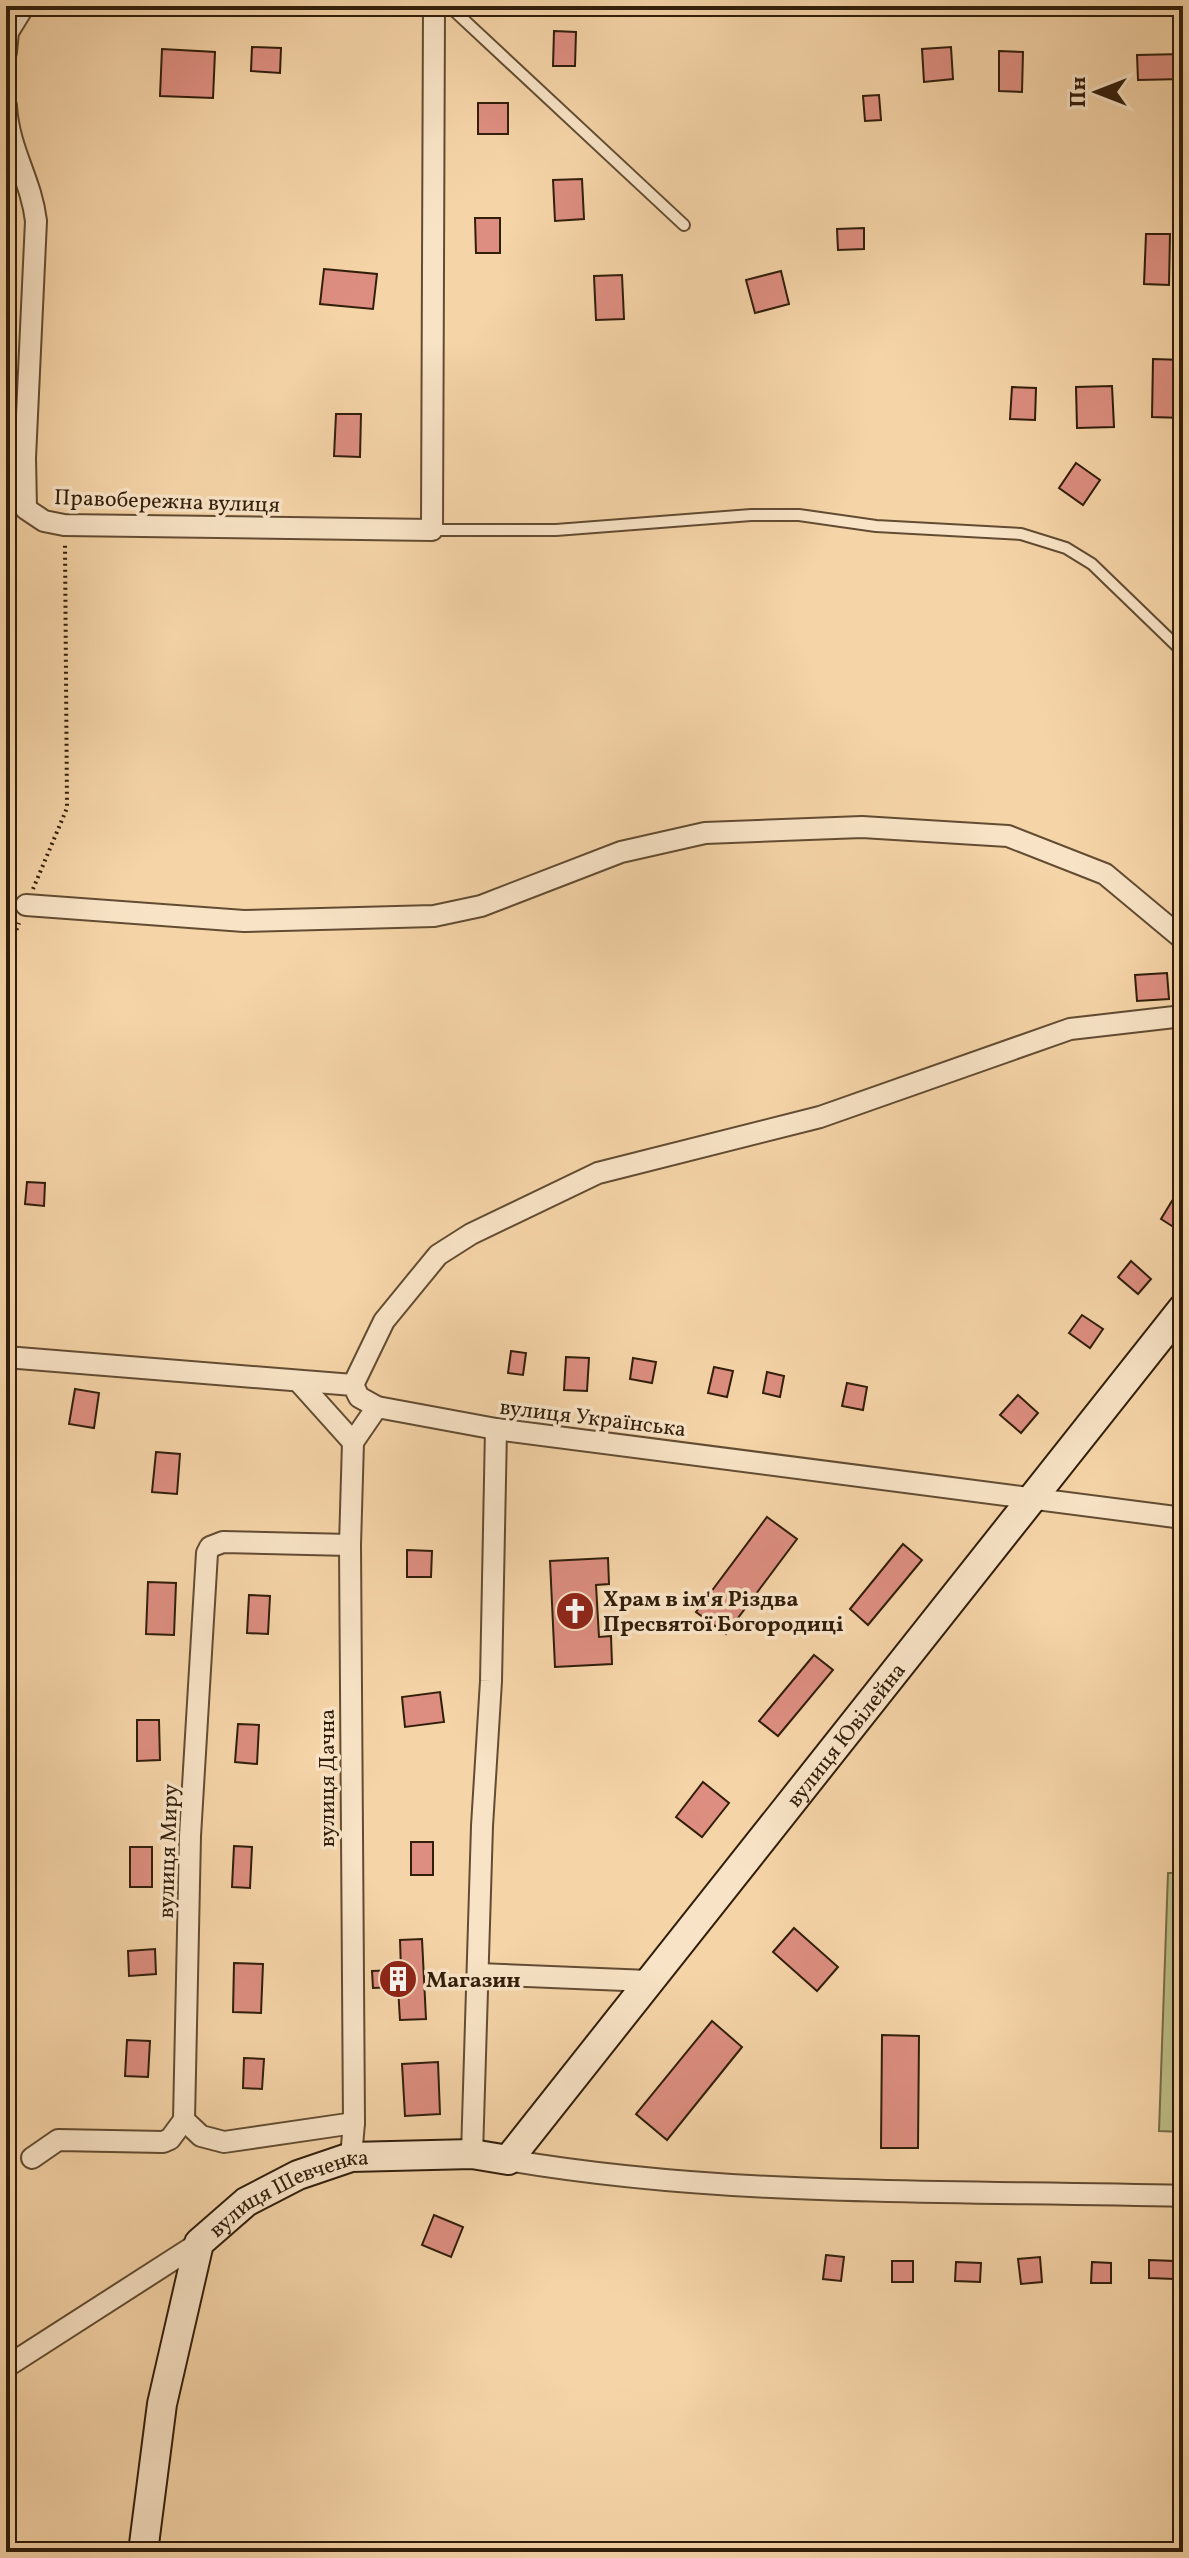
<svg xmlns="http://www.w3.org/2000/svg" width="1189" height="2558" font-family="Vollkorn,serif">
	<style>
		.green { fill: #bdbc86; stroke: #776d48; stroke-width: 2 }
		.building { fill: #dd8e80; stroke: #311e0b; stroke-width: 2 }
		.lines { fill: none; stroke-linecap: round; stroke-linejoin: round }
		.lane-casing { stroke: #624c32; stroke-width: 14 }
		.street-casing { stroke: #624c32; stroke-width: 24 }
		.secondary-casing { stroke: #311e0b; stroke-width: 32 }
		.path { stroke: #311e0b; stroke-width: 4; stroke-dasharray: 2 4; stroke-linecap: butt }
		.lane { stroke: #f8e3c6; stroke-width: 10 }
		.street { stroke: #f8e3c6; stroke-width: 20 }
		.secondary { stroke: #f8e3c6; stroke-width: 28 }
		.labels { text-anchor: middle; stroke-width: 7; stroke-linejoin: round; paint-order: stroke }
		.street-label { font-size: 22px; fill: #311e0b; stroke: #f8e3c6 }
		.poi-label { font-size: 22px; font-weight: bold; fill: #311e0b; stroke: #f8e3c6; text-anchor: start }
	</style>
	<rect width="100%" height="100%" fill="#f5d4a7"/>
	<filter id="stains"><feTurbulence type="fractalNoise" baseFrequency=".0025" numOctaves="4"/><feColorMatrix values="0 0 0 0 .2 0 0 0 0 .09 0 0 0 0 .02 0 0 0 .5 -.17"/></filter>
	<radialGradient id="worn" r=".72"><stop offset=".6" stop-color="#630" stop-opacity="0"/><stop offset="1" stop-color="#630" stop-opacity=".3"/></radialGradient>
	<polygon class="green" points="1168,1873 1183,1873 1183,2132 1159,2131"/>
	<g class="building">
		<polygon points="554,31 576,32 575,66 553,66"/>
		<polygon points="252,47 281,48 280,73 251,71"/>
		<polygon points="951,47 953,79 924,82 922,49"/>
		<polygon points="162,49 215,52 213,98 160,96"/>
		<polygon points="999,51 1023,52 1022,92 999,91"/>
		<polygon points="1183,54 1183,79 1138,80 1137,55"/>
		<polygon points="879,95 881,120 865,121 863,96"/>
		<rect x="478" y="103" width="30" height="31"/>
		<polygon points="582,179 584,219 555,221 553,180"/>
		<polygon points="475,218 500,218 500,253 476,253"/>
		<polygon points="864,228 864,249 838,250 837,229"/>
		<polygon points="1146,234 1170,234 1169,285 1144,284"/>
		<polygon points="324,269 377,274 373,309 320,304"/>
		<polygon points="781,271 789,304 755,313 746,280"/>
		<polygon points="622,275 624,319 596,320 594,276"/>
		<polygon points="1153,359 1183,360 1183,418 1152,417"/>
		<polygon points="1112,386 1114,427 1077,428 1076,387"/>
		<polygon points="1012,387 1036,388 1035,420 1010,419"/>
		<polygon points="336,414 361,414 360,457 334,456"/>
		<polygon points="1076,463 1100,480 1083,505 1059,488"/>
		<polygon points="1167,973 1169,999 1137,1001 1135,975"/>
		<polygon points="27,1182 45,1183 44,1206 25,1204"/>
		<polygon points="1172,1201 1183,1208 1183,1233 1161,1219"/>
		<polygon points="1131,1261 1151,1279 1138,1294 1118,1277"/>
		<polygon points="1082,1315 1103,1329 1090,1348 1069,1333"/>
		<polygon points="511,1351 526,1353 523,1375 508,1373"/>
		<polygon points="566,1357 589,1358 587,1391 564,1390"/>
		<polygon points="633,1358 656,1362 652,1383 630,1379"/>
		<polygon points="714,1367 733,1371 727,1397 708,1393"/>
		<polygon points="767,1372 784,1376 780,1397 763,1393"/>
		<polygon points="847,1383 867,1387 863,1410 842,1406"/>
		<polygon points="75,1389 99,1393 94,1428 69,1424"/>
		<polygon points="1018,1395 1038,1413 1021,1433 1000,1415"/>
		<polygon points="156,1452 180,1454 177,1494 152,1492"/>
		<polygon points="767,1517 797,1539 726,1634 696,1612"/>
		<polygon points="903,1544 922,1560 868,1625 850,1609"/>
		<polygon points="407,1550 432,1551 431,1577 407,1577"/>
		<polygon points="608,1558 609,1584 596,1585 599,1637 611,1636 612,1664 555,1667 550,1561"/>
		<polygon points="148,1582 176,1583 174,1635 146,1634"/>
		<polygon points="249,1595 270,1596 268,1634 247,1633"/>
		<polygon points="814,1655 833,1670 778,1736 759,1721"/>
		<polygon points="440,1692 444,1722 405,1727 402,1697"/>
		<polygon points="137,1720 159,1720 160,1760 137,1761"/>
		<polygon points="238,1724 259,1725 257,1764 235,1762"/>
		<polygon points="703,1782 729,1803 702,1837 676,1817"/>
		<rect x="411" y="1842" width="22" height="33"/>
		<polygon points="234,1846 252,1847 250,1888 232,1887"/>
		<rect x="130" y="1847" width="22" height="40"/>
		<polygon points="794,1928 838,1967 817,1991 773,1952"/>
		<polygon points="422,1939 426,2019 400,2020 398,1987 373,1988 372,1971 401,1970 400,1940"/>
		<polygon points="155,1949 156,1974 129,1976 128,1951"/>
		<polygon points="234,1963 263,1964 261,2013 233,2012"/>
		<polygon points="712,2021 742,2047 667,2140 636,2114"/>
		<polygon points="882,2035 919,2036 918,2148 881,2148"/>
		<polygon points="127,2040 150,2041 148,2077 125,2076"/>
		<polygon points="244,2058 264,2059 262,2089 243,2088"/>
		<polygon points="438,2062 440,2114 405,2116 402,2064"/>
		<polygon points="434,2215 463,2227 451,2257 422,2245"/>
		<polygon points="826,2255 844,2257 841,2281 823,2279"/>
		<polygon points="1040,2257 1042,2282 1021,2284 1018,2259"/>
		<polygon points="1149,2260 1175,2261 1174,2279 1149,2278"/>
		<rect x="892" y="2261" width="21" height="21"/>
		<polygon points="956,2262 981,2263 980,2282 955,2281"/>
		<polygon points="1092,2262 1111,2263 1111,2283 1091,2283"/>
	</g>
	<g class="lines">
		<defs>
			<g id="lane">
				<polyline points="449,6 684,225"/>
				<polyline points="432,530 556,530 751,515 799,515 876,526 1021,534 1066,548 1092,564 1183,652"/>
			</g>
			<g id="street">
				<polyline points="6,52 8,32 24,6"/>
				<path d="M6,106C9,151 31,179 36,221L25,458L26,509L44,521L64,525L432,530L434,6"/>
				<polyline points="26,905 244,921 434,916 481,906 621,852 705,833 862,827 1008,836 1105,874 1183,939"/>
				<polyline points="6,1357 353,1385 359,1397 377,1407 496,1429 1183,1518"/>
				<polyline points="300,1383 353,1442"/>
				<polyline points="353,1385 384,1321 438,1255 471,1234 598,1173 820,1117 1070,1029 1183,1016"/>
				<polyline points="350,1545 223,1542 210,1547 207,1553 190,1836 184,2120 201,2136 224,2142 354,2123"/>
				<polyline points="478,1974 649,1981"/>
				<polyline points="472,2154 482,1826 491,1681 496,1429"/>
				<polyline points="351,2157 354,2123 350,1545 353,1442 377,1407"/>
				<polyline points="32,2158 58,2140 163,2142 170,2139 184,2120"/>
				<path d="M508,2160C731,2198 957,2190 1183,2196"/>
				<polyline points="6,2367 199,2243"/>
			</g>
			<g id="secondary">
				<path id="s1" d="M143,2552L162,2404L199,2243L246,2202L298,2175L351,2157L472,2154L508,2160L1183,1308"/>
			</g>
		</defs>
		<use href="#lane" class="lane-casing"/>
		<use href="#street" class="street-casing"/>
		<use href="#secondary" class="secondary-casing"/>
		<g class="path">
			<polyline points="33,889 67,808 65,545"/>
			<polyline points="6,958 19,923"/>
		</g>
		<use href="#lane" class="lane"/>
		<use href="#street" class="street"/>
		<use href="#secondary" class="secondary"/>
	</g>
	<defs>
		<symbol id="church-disc" viewBox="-11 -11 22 22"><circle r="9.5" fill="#8f2418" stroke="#f8e3c6"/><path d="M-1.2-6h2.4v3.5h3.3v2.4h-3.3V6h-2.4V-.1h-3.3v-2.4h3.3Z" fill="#fff"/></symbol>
		<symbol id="building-disc" viewBox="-11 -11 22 22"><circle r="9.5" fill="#8f2418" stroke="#f8e3c6"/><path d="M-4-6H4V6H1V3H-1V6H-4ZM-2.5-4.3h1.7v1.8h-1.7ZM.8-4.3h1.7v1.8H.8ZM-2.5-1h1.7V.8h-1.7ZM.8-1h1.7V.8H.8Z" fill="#fff"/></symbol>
	</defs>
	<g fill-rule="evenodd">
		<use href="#church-disc" x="553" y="1589" width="44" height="44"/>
		<use href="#building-disc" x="376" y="1957" width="44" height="44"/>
	</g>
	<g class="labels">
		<g class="street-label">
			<text transform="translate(167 500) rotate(2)" y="8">Правобережна вулиця</text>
			<text transform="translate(593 1417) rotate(7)" y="8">вулиця Українська</text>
			<text dy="8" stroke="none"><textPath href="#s1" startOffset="1192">вулиця Ювілейна</textPath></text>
			<text transform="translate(326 1778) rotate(-90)" y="8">вулиця Дачна</text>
			<text transform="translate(167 1851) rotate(-88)" y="8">вулиця Миру</text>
			<text dy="8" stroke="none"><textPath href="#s1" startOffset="420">вулиця Шевченка</textPath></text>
		</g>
		<g class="poi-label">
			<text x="603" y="1606">Храм в ім'я Різдва<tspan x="603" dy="25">Пресвятої Богородиці</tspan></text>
			<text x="426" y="1987">Магазин</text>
		</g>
	</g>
	<rect width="1189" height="2558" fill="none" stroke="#f5d4a7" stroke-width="32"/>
	<rect x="8" y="8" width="1173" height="2542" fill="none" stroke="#311e0b" stroke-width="4"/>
	<rect x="16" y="16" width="1157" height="2526" fill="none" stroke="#311e0b" stroke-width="2"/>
	<g transform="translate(1097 92) rotate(270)" stroke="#f8e3c6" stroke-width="6" paint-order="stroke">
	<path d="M0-6L14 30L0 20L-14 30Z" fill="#311e0b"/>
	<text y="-12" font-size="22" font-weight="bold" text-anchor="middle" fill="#311e0b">Пн</text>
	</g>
	<rect width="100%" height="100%" filter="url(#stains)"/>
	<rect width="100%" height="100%" fill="url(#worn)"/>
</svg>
